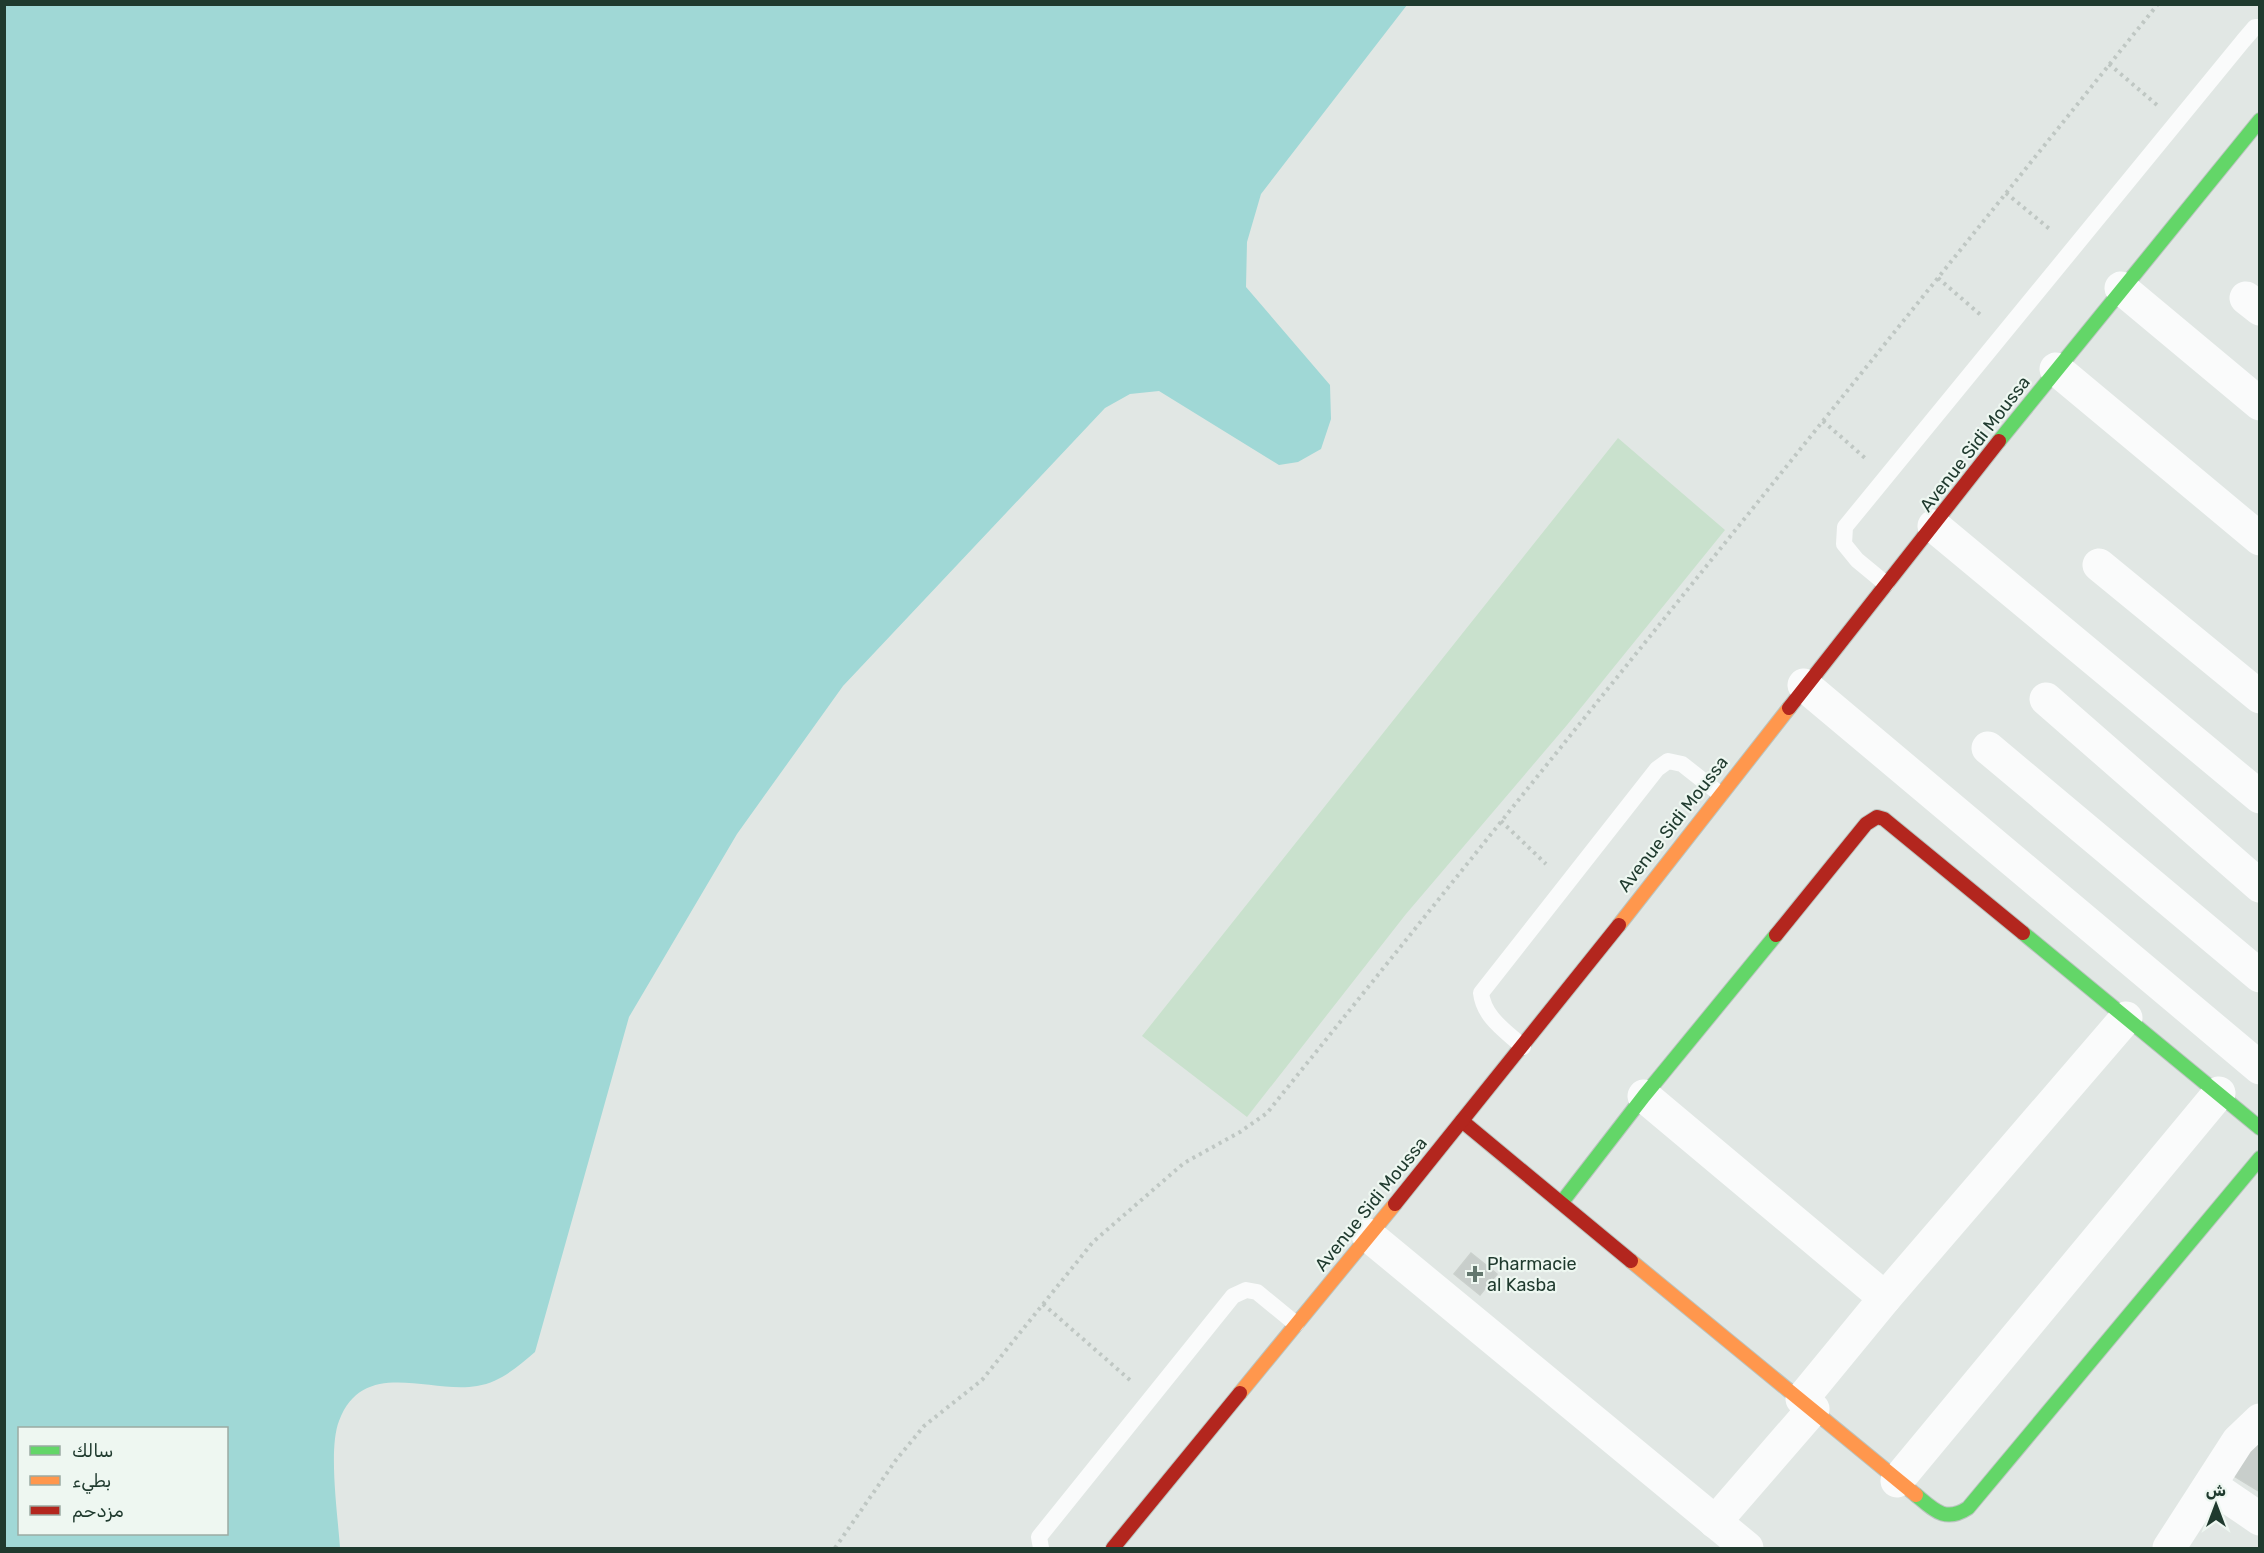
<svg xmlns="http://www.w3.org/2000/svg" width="2264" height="1553" font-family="Rubik,Cairo,sans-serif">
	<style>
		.park { fill: #c9e1cd }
		.water { fill: #a0d8d6; fill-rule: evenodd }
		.building { fill: #c8cecb; stroke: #cad0cc; stroke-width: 1.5 }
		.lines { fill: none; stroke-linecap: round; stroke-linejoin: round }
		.fast-casing { stroke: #bac4bf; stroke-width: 16 }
		.slow-casing { stroke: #bac4bf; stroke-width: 16 }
		.jam-casing { stroke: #bac4bf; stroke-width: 16 }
		.path { stroke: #bfc7c3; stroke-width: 4; stroke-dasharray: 3 4.5; stroke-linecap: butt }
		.lane { stroke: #fafbfb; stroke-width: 16 }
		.street { stroke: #fafbfb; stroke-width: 33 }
		.fast { stroke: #63d668; stroke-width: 14 }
		.slow { stroke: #ff974d; stroke-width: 14 }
		.jam { stroke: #b3261e; stroke-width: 14 }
		.poi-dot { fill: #63776e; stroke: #eef7f1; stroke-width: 2 }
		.labels { text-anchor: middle; stroke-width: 4.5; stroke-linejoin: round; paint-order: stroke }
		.street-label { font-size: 18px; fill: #1f3a2e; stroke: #eef7f1 }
		.poi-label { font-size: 18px; fill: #1f3a2e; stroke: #eef7f1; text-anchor: start }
	</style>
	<rect width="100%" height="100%" fill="#e1e7e4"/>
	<polygon class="park" points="1618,438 1725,530 1567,725 1406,914 1247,1117 1142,1036"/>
	<path class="water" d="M5,4L1407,5L1261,194L1247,242L1246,287L1330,385L1331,419L1321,449L1298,462L1279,465L1159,391L1130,394L1105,408L843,686L737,834L629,1017L535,1352C517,1367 501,1382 477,1386C429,1394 363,1357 339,1421C328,1449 338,1517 340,1548H5ZM20,1428H226V1534H20Z"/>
	<g class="building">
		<polygon points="1471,1253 1497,1274 1480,1295 1454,1274"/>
		<polygon points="2260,1443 2260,1492 2224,1470"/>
	</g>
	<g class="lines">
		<defs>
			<g id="fast">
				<polyline points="1999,441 2260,120"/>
				<polyline points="2023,933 2260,1128"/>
				<polyline points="1562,1202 1644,1096 1776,935"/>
				<path d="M1916,1495C1934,1510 1945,1523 1968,1508L2260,1158"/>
			</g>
			<g id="slow">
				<polyline points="1619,925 1789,708"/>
				<polyline points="1631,1261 1916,1495"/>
				<polyline points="1240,1393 1395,1204"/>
			</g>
			<g id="jam">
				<polyline points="1789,708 1999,441"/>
				<polyline points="1776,935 1866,824 1877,817 1884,819 2023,933"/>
				<polyline points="1462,1121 1631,1261"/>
				<polyline points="1395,1204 1619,925"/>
				<polyline points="1113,1548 1240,1393"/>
			</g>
		</defs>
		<use href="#fast" class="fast-casing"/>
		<use href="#slow" class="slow-casing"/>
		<use href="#jam" class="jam-casing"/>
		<g class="path">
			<polyline points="2109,64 2157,105"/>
			<polyline points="2006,193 2052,231"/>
			<polyline points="1938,278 1983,317"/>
			<polyline points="1823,421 1865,458"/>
			<polyline points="1501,821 1546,864"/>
			<polyline points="1043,1304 1131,1381"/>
			<polyline points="835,1548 896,1460 924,1426 982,1380 1093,1242 1184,1163 1240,1132 1267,1113 2158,4"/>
		</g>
		<g class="lane">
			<polyline points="1886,584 1857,560 1844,544 1845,527 2243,41 2255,27 2260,27"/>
			<path d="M1523,1047C1506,1031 1484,1018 1481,993L1657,769L1668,761L1682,764L1720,794"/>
			<polyline points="1041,1548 1039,1537 1233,1296 1246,1290 1257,1292 1296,1324"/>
		</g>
		<g class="street">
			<polyline points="2121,288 2260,404"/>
			<polyline points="2246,298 2260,309"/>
			<polyline points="2056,369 2260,539"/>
			<polyline points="1934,526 2260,797"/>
			<polyline points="2099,565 2260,697"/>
			<polyline points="1804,685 2260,1068"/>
			<polyline points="2046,699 2260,886"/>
			<polyline points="1988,748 2260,976"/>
			<polyline points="1644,1096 1885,1298"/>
			<polyline points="1368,1235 1747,1548"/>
			<polyline points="1802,1399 1885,1298 2126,1018"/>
			<polyline points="1897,1481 2219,1093"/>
			<polyline points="2210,1485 2260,1519"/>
			<polyline points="1715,1522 1813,1409"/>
			<polyline points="2169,1548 2238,1441 2260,1420"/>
		</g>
		<use href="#fast" class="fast"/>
		<use href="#slow" class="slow"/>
		<use href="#jam" class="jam"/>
	</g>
	<path class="poi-dot" d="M1472 1265h6v6h6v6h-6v6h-6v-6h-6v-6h6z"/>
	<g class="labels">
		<g class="street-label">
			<text transform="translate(1975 444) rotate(-52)" y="6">Avenue Sidi Moussa</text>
			<text transform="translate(1673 824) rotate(-52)" y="6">Avenue Sidi Moussa</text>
			<text transform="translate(1371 1204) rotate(-51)" y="6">Avenue Sidi Moussa</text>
		</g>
		<g class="poi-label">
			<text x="1487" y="1270">Pharmacie<tspan x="1487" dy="21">al Kasba</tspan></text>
		</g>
	</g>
	<rect width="2264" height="1553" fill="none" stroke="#1f3a2e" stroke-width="12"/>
	<rect x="18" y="1427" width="210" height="108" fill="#eef7f1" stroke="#9baba3" stroke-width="1.5"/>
	<rect x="30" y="1446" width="30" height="9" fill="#63d668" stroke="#9baba3" stroke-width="1.5"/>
	<text x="72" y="1457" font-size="18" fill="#1f3a2e">سالك</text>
	<rect x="30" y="1476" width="30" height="9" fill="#ff974d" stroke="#9baba3" stroke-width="1.5"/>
	<text x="72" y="1487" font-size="18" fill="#1f3a2e">بطيء</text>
	<rect x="30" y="1506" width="30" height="9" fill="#b3261e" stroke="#9baba3" stroke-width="1.5"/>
	<text x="72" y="1517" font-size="18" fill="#1f3a2e">مزدحم</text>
	<g transform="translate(2216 1505)" stroke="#eef7f1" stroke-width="4.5" paint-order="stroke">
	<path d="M0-4.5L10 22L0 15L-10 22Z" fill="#1f3a2e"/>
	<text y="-9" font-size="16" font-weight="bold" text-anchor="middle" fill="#1f3a2e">ش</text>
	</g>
</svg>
